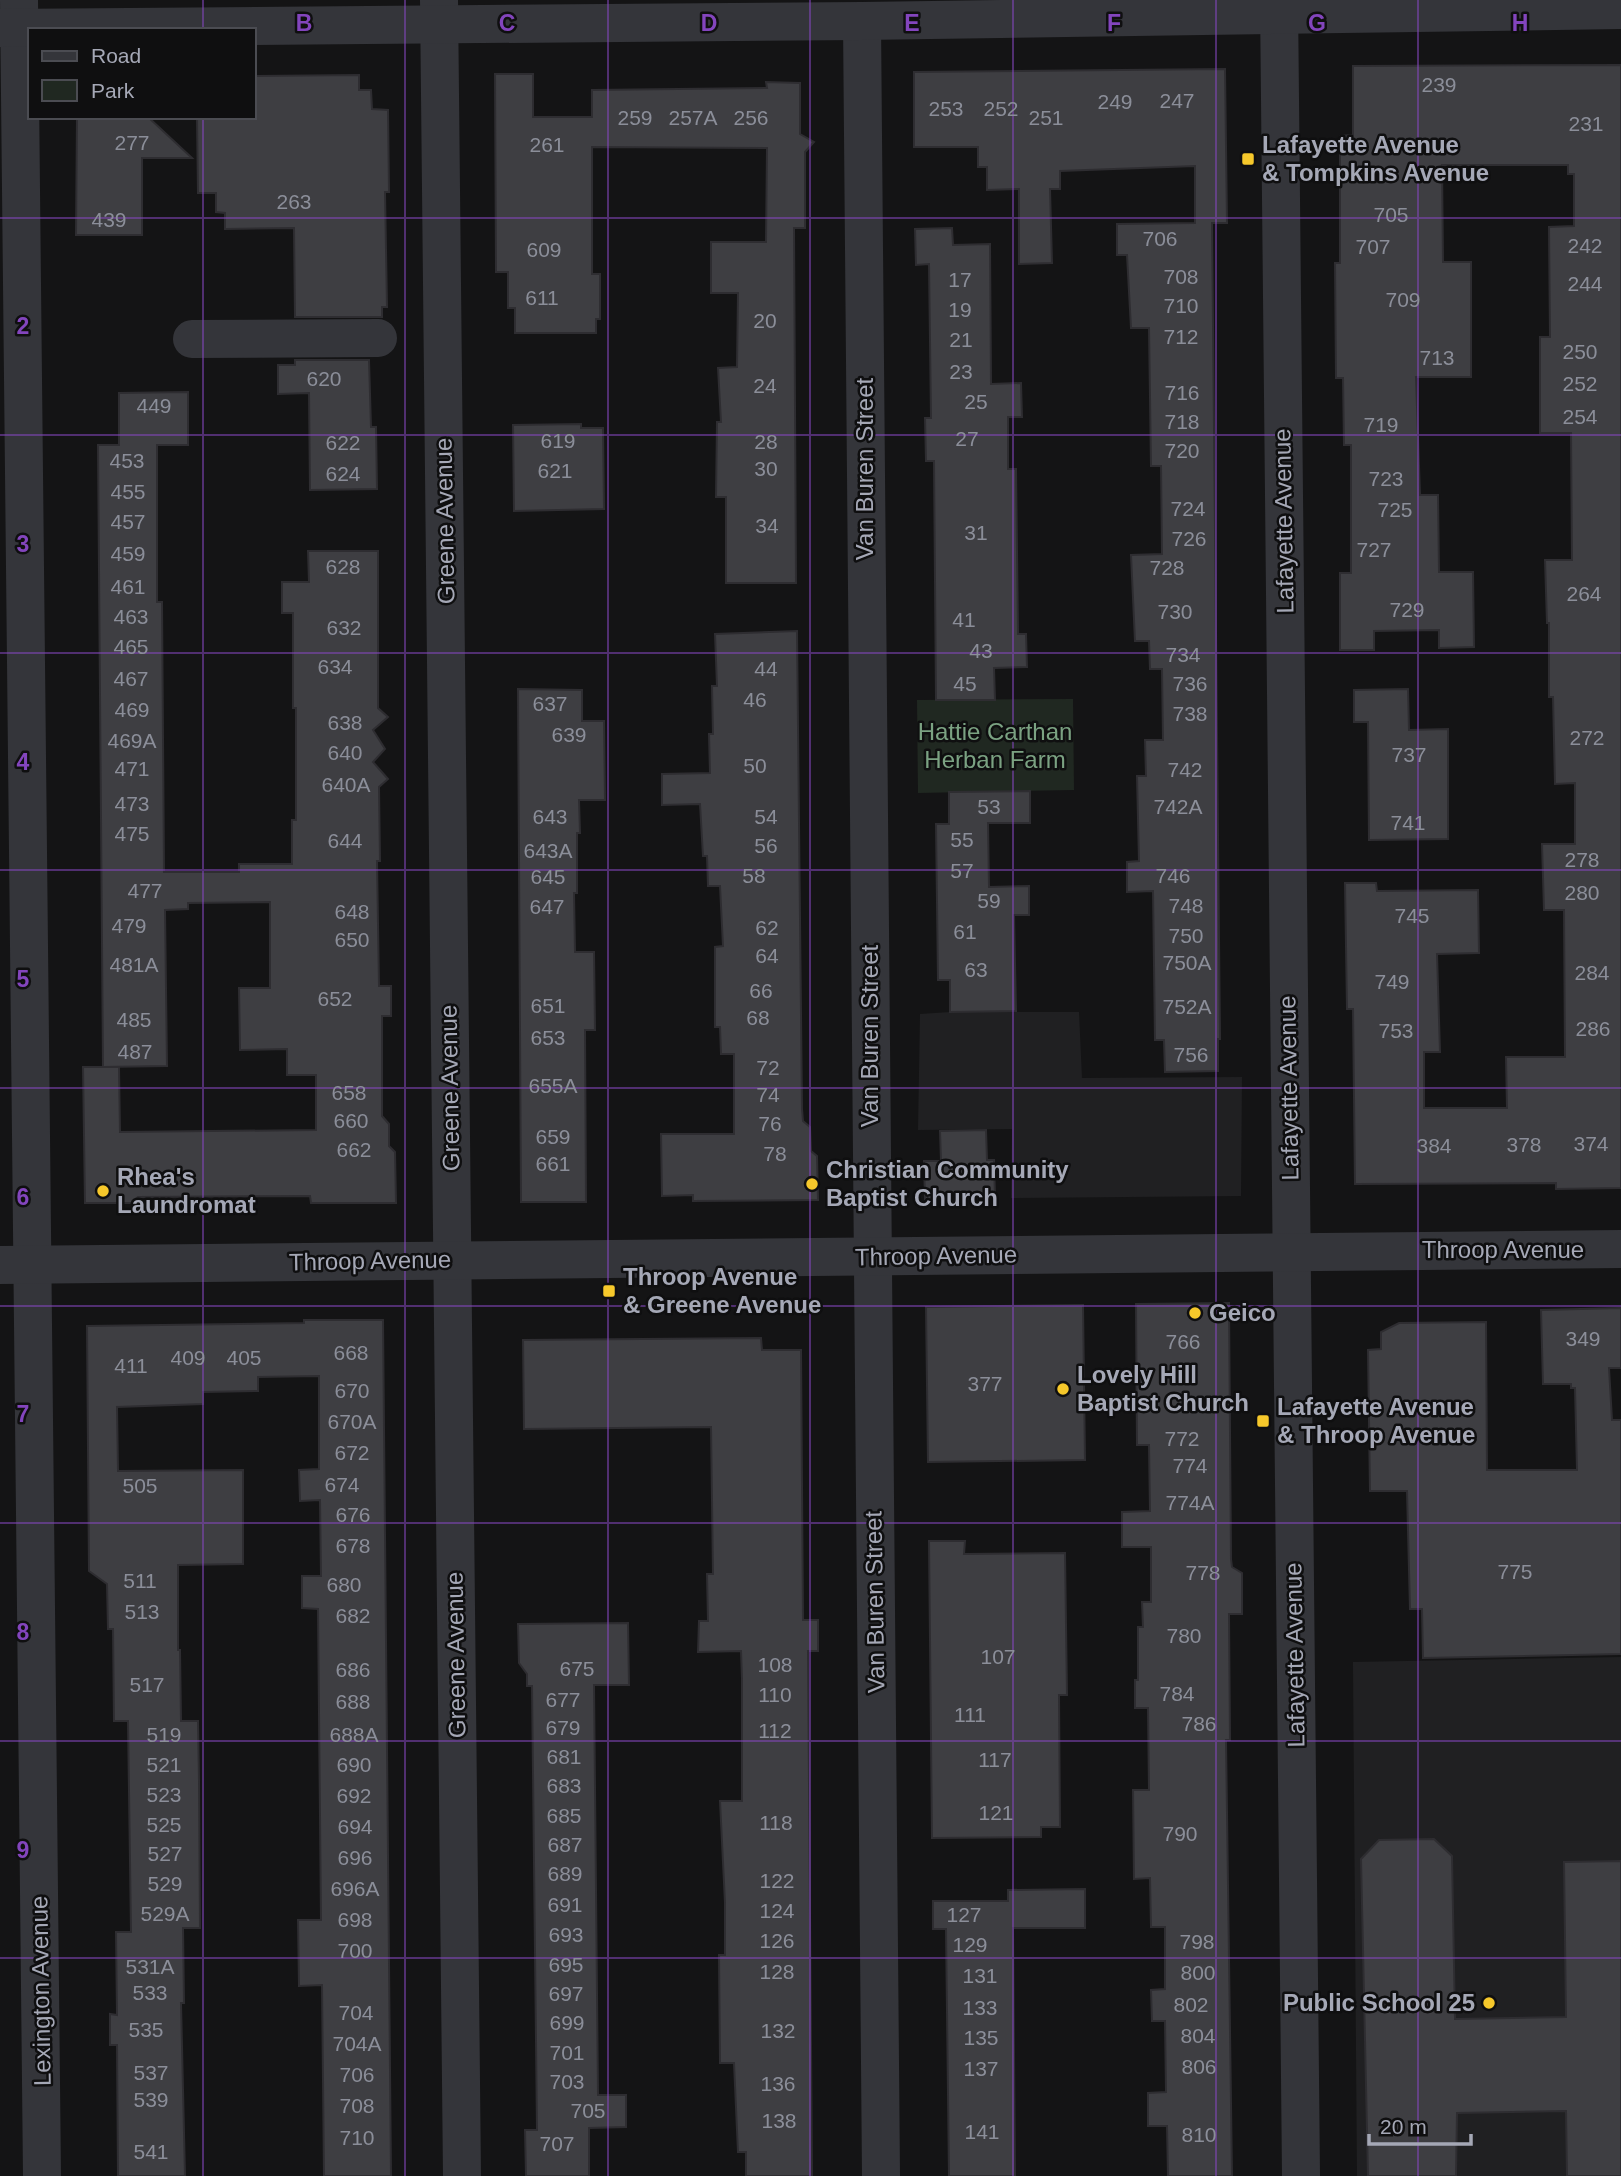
<svg xmlns="http://www.w3.org/2000/svg" width="1621" height="2176" font-family="Helvetica,sans-serif">
	<style>
		.built { fill: #202022 }
		.green { fill: #202821 }
		.building { fill: #3e3e42; stroke: #2e2d31; stroke-width: 2 }
		.lines { fill: none; stroke-linecap: round; stroke-linejoin: round }
		.minor { stroke: #34353a; stroke-width: 38 }
		.grid { fill: none; stroke: #8345bd; stroke-width: 2; stroke-opacity: 0.55 }
		.poi-dot { fill: #f6c82b; stroke: #0f0f10; stroke-width: 2.5 }
		.labels { text-anchor: middle; stroke-width: 5; stroke-linejoin: round; paint-order: stroke }
		.number-label { font-size: 21px; fill: #8b8e99 }
		.poi-label { font-size: 24px; font-weight: bold; fill: #a5a8b6; stroke: #0f0f10; text-anchor: start }
		.street-label { font-size: 24px; fill: #a5a8b6; stroke: #0f0f10 }
		.park-label { font-size: 24px; fill: #7ba282; stroke: #0f0f10 }
		.grid-label { font-size: 23px; text-anchor: middle; font-weight: bold; fill: #8345bd; stroke: #0f0f10; stroke-width: 5; stroke-linejoin: round; paint-order: stroke }
	</style>
	<rect width="100%" height="100%" fill="#141415"/>
	<g class="built">
		<polygon points="950,1012 1079,1012 1082,1078 1242,1077 1241,1196 1011,1198 1012,1129 918,1130 920,1014"/>
		<polygon points="1621,1657 1621,2176 1357,2176 1353,1662"/>
	</g>
	<polygon class="green" points="1073,699 1074,790 918,793 917,700"/>
	<g class="building">
		<polygon points="1621,65 1621,1188 1556,1189 1556,1183 1355,1184 1353,1009 1347,1009 1345,883 1376,883 1377,891 1478,890 1479,953 1437,954 1440,1052 1424,1052 1424,1108 1507,1108 1506,1057 1565,1057 1564,910 1544,910 1542,844 1575,844 1575,783 1555,784 1553,697 1549,697 1549,623 1547,623 1545,560 1572,560 1571,433 1540,433 1540,337 1550,337 1549,227 1574,226 1574,174 1568,174 1568,165 1442,165 1443,262 1471,262 1471,377 1416,377 1420,495 1438,495 1439,572 1473,572 1474,647 1439,648 1439,630 1374,631 1374,650 1340,650 1340,573 1351,573 1351,445 1344,445 1343,378 1336,378 1335,263 1340,263 1340,136 1353,135 1353,66"/>
		<polygon points="1225,69 1227,223 1212,223 1220,1039 1218,1039 1218,1071 1165,1072 1164,1040 1155,1040 1153,891 1127,892 1127,862 1139,861 1137,776 1146,776 1145,740 1163,740 1162,669 1150,669 1149,641 1135,641 1131,555 1162,554 1161,466 1151,466 1149,328 1131,328 1127,255 1117,255 1117,224 1195,223 1195,166 1060,171 1060,189 1050,189 1052,263 1019,264 1019,189 987,190 987,167 978,167 978,147 914,147 914,72"/>
		<polygon points="495,74 533,74 533,117 592,117 592,90 767,88 766,82 800,83 800,134 814,142 805,152 805,228 794,228 796,583 726,583 726,497 716,497 717,422 721,422 718,368 737,367 738,293 711,293 711,242 766,242 767,148 592,147 592,274 600,274 600,319 596,319 596,333 515,333 515,308 508,308 508,272 496,272"/>
		<polygon points="359,75 359,90 371,90 372,109 388,110 389,192 385,192 387,307 382,307 382,317 295,317 294,228 225,229 225,213 216,212 216,193 198,193 197,117 254,117 254,76"/>
		<polygon points="77,117 148,117 192,158 142,158 142,235 76,235"/>
		<polygon points="952,228 953,245 990,244 991,384 1021,383 1022,417 1008,417 1008,469 1016,469 1018,634 1026,634 1027,667 994,668 995,700 936,700 934,461 926,461 925,418 931,418 929,264 916,265 915,229"/>
		<polygon points="295,360 369,360 371,427 376,427 377,489 310,490 309,393 278,394 278,365 295,365"/>
		<polygon points="188,392 188,445 157,445 157,602 162,602 164,872 239,872 239,864 292,864 292,820 296,820 296,708 293,708 293,613 282,613 282,582 309,582 308,551 378,551 378,708 388,717 373,730 385,749 373,762 388,779 379,787 380,861 377,861 379,986 391,986 391,1016 382,1016 382,1116 389,1124 389,1146 395,1152 396,1203 311,1203 310,1196 138,1197 133,1203 85,1203 83,1067 119,1067 120,1132 316,1130 316,1075 287,1075 287,1049 240,1050 239,988 270,988 270,902 188,903 188,909 165,910 167,1066 103,1067 98,445 119,445 119,393"/>
		<polygon points="581,424 581,428 603,428 604,509 514,511 513,425"/>
		<polygon points="797,631 802,1109 803,1121 810,1127 811,1151 817,1156 818,1200 693,1201 693,1195 662,1196 661,1134 734,1134 734,1054 721,1054 720,1027 715,1027 715,947 723,946 720,886 708,886 707,856 703,856 700,804 662,805 662,774 710,773 709,734 713,734 712,686 717,686 715,634"/>
		<polygon points="518,689 582,690 582,721 604,721 605,800 579,800 580,833 577,833 577,893 574,893 575,952 594,952 595,1030 585,1030 586,1202 521,1202"/>
		<polygon points="1408,689 1409,730 1448,729 1448,839 1369,840 1368,722 1354,722 1354,690"/>
		<polygon points="1030,791 1030,823 988,823 989,887 1029,886 1029,915 1014,915 1016,1011 950,1012 950,980 938,980 936,824 949,824 949,792"/>
		<polygon points="986,1130 987,1160 994,1160 995,1198 925,1199 924,1161 941,1161 940,1131"/>
		<polygon points="1229,1303 1231,1559 1232,1567 1242,1573 1242,1614 1229,1614 1230,1740 1226,1740 1232,2176 1168,2176 1167,2126 1148,2126 1148,2093 1166,2092 1165,2021 1152,2021 1151,1990 1165,1989 1165,1927 1151,1927 1150,1878 1134,1879 1133,1790 1149,1790 1148,1708 1135,1708 1135,1680 1138,1680 1138,1627 1143,1627 1142,1602 1151,1602 1151,1547 1122,1547 1122,1512 1150,1511 1149,1445 1137,1445 1136,1304"/>
		<polygon points="1083,1305 1085,1460 928,1462 926,1307"/>
		<polygon points="1621,1308 1621,1368 1609,1368 1612,1420 1621,1420 1621,1654 1423,1658 1422,1609 1410,1609 1407,1491 1370,1491 1368,1350 1381,1349 1381,1332 1399,1323 1486,1322 1487,1470 1577,1470 1575,1388 1571,1388 1571,1384 1543,1384 1541,1310"/>
		<polygon points="304,1320 383,1320 391,2176 324,2176 322,1985 299,1986 298,1920 321,1920 318,1609 302,1608 302,1576 321,1576 320,1500 300,1501 299,1470 319,1469 319,1376 258,1377 258,1391 203,1392 203,1404 117,1407 118,1471 243,1470 243,1564 178,1565 178,1650 180,1650 181,1721 198,1721 199,1780 200,1928 183,1928 184,2003 181,2003 185,2176 118,2176 117,2045 110,2045 110,2014 117,2015 116,1932 131,1932 128,1721 114,1721 113,1629 108,1629 107,1584 89,1571 87,1326 304,1323"/>
		<polygon points="761,1338 762,1350 801,1350 803,1620 818,1620 818,1651 808,1651 812,2176 746,2176 746,2152 738,2152 734,2063 720,2063 719,1955 725,1955 725,1903 720,1801 742,1801 742,1679 741,1651 698,1652 699,1621 708,1621 707,1574 713,1574 711,1427 524,1429 523,1340"/>
		<polygon points="929,1541 965,1541 964,1554 1065,1553 1067,1695 1059,1695 1060,1827 1041,1827 1041,1837 932,1838"/>
		<polygon points="628,1623 629,1685 594,1685 598,2095 626,2095 626,2127 589,2128 589,2176 526,2176 525,2130 537,2130 533,1773 532,1686 527,1686 527,1674 519,1663 518,1624"/>
		<polygon points="1434,1839 1452,1856 1455,2019 1566,2017 1564,1862 1621,1861 1621,2176 1567,2176 1566,2111 1457,2113 1456,2176 1368,2176 1361,1859 1379,1840"/>
		<polygon points="1085,1889 1085,1928 1013,1928 1015,2176 949,2176 946,1929 933,1929 933,1901 1008,1901 1008,1890"/>
	</g>
	<g class="lines">
		<g class="minor">
			<polyline points="19,0 42,2176"/>
			<polyline points="439,0 462,2176"/>
			<polyline points="1279,0 1301,2176"/>
			<polyline points="862,21 881,2176"/>
			<polyline points="0,28 862,21 1621,10"/>
			<polyline points="192,339 378,338"/>
			<polyline points="0,1265 1621,1249"/>
		</g>
	</g>
	<path class="grid" d="M203,0V30M405,0V2176M608,0V2176M810,0V2176M1013,0V2176M1216,0V2176M1418,0V2176M203,117V2176M0,218H1621M0,435H1621M0,653H1621M0,870H1621M0,1088H1621M0,1306H1621M0,1523H1621M0,1741H1621M0,1958H1621"/>
	<g class="poi-dot">
		<rect x="1241" y="152" width="14" height="14" rx="3.5"/>
		<circle cx="812" cy="1184" r="7"/>
		<circle cx="103" cy="1191" r="7"/>
		<rect x="602" y="1284" width="14" height="14" rx="3.5"/>
		<circle cx="1195" cy="1313" r="7"/>
		<circle cx="1063" cy="1389" r="7"/>
		<rect x="1256" y="1414" width="14" height="14" rx="3.5"/>
		<circle cx="1489" cy="2003" r="7"/>
	</g>
	<g class="labels">
		<g class="number-label">
			<text x="1439" y="92">239</text>
			<text x="1177" y="108">247</text>
			<text x="1115" y="109">249</text>
			<text x="946" y="116">253</text>
			<text x="1001" y="116">252</text>
			<text x="635" y="125">259</text>
			<text x="693" y="125">257A</text>
			<text x="751" y="125">256</text>
			<text x="1046" y="125">251</text>
			<text x="1586" y="131">231</text>
			<text x="132" y="150">277</text>
			<text x="547" y="152">261</text>
			<text x="294" y="209">263</text>
			<text x="1391" y="222">705</text>
			<text x="109" y="227">439</text>
			<text x="1160" y="246">706</text>
			<text x="1585" y="253">242</text>
			<text x="1373" y="254">707</text>
			<text x="544" y="257">609</text>
			<text x="1181" y="284">708</text>
			<text x="960" y="287">17</text>
			<text x="1585" y="291">244</text>
			<text x="542" y="305">611</text>
			<text x="1403" y="307">709</text>
			<text x="1181" y="313">710</text>
			<text x="960" y="317">19</text>
			<text x="765" y="328">20</text>
			<text x="1181" y="344">712</text>
			<text x="961" y="347">21</text>
			<text x="1580" y="359">250</text>
			<text x="1437" y="365">713</text>
			<text x="961" y="379">23</text>
			<text x="324" y="386">620</text>
			<text x="1580" y="391">252</text>
			<text x="765" y="393">24</text>
			<text x="1182" y="400">716</text>
			<text x="976" y="409">25</text>
			<text x="154" y="413">449</text>
			<text x="1580" y="424">254</text>
			<text x="1182" y="429">718</text>
			<text x="1381" y="432">719</text>
			<text x="967" y="446">27</text>
			<text x="558" y="448">619</text>
			<text x="766" y="449">28</text>
			<text x="343" y="450">622</text>
			<text x="1182" y="458">720</text>
			<text x="127" y="468">453</text>
			<text x="766" y="476">30</text>
			<text x="555" y="478">621</text>
			<text x="343" y="481">624</text>
			<text x="1386" y="486">723</text>
			<text x="128" y="499">455</text>
			<text x="1188" y="516">724</text>
			<text x="1395" y="517">725</text>
			<text x="128" y="529">457</text>
			<text x="767" y="533">34</text>
			<text x="976" y="540">31</text>
			<text x="1189" y="546">726</text>
			<text x="1374" y="557">727</text>
			<text x="128" y="561">459</text>
			<text x="343" y="574">628</text>
			<text x="1167" y="575">728</text>
			<text x="128" y="594">461</text>
			<text x="1584" y="601">264</text>
			<text x="1407" y="617">729</text>
			<text x="1175" y="619">730</text>
			<text x="131" y="624">463</text>
			<text x="964" y="627">41</text>
			<text x="344" y="635">632</text>
			<text x="131" y="654">465</text>
			<text x="981" y="658">43</text>
			<text x="1183" y="662">734</text>
			<text x="335" y="674">634</text>
			<text x="766" y="676">44</text>
			<text x="131" y="686">467</text>
			<text x="965" y="691">45</text>
			<text x="1190" y="691">736</text>
			<text x="755" y="707">46</text>
			<text x="550" y="711">637</text>
			<text x="132" y="717">469</text>
			<text x="1190" y="721">738</text>
			<text x="345" y="730">638</text>
			<text x="569" y="742">639</text>
			<text x="1587" y="745">272</text>
			<text x="132" y="748">469A</text>
			<text x="345" y="760">640</text>
			<text x="1409" y="762">737</text>
			<text x="755" y="773">50</text>
			<text x="132" y="776">471</text>
			<text x="1185" y="777">742</text>
			<text x="346" y="792">640A</text>
			<text x="132" y="811">473</text>
			<text x="989" y="814">53</text>
			<text x="1178" y="814">742A</text>
			<text x="550" y="824">643</text>
			<text x="766" y="824">54</text>
			<text x="1408" y="830">741</text>
			<text x="132" y="841">475</text>
			<text x="962" y="847">55</text>
			<text x="345" y="848">644</text>
			<text x="766" y="853">56</text>
			<text x="548" y="858">643A</text>
			<text x="1582" y="867">278</text>
			<text x="962" y="878">57</text>
			<text x="754" y="883">58</text>
			<text x="1173" y="883">746</text>
			<text x="548" y="884">645</text>
			<text x="145" y="898">477</text>
			<text x="1582" y="900">280</text>
			<text x="989" y="908">59</text>
			<text x="1186" y="913">748</text>
			<text x="547" y="914">647</text>
			<text x="352" y="919">648</text>
			<text x="1412" y="923">745</text>
			<text x="129" y="933">479</text>
			<text x="767" y="935">62</text>
			<text x="965" y="939">61</text>
			<text x="1186" y="943">750</text>
			<text x="352" y="947">650</text>
			<text x="767" y="963">64</text>
			<text x="1187" y="970">750A</text>
			<text x="134" y="972">481A</text>
			<text x="976" y="977">63</text>
			<text x="1592" y="980">284</text>
			<text x="1392" y="989">749</text>
			<text x="761" y="998">66</text>
			<text x="335" y="1006">652</text>
			<text x="548" y="1013">651</text>
			<text x="1187" y="1014">752A</text>
			<text x="758" y="1025">68</text>
			<text x="134" y="1027">485</text>
			<text x="1593" y="1036">286</text>
			<text x="1396" y="1038">753</text>
			<text x="548" y="1045">653</text>
			<text x="135" y="1059">487</text>
			<text x="1191" y="1062">756</text>
			<text x="768" y="1075">72</text>
			<text x="553" y="1093">655A</text>
			<text x="349" y="1100">658</text>
			<text x="768" y="1102">74</text>
			<text x="351" y="1128">660</text>
			<text x="770" y="1131">76</text>
			<text x="553" y="1144">659</text>
			<text x="1591" y="1151">374</text>
			<text x="1524" y="1152">378</text>
			<text x="1434" y="1153">384</text>
			<text x="354" y="1157">662</text>
			<text x="775" y="1161">78</text>
			<text x="553" y="1171">661</text>
			<text x="1583" y="1346">349</text>
			<text x="1183" y="1349">766</text>
			<text x="351" y="1360">668</text>
			<text x="188" y="1365">409</text>
			<text x="244" y="1365">405</text>
			<text x="131" y="1373">411</text>
			<text x="985" y="1391">377</text>
			<text x="352" y="1398">670</text>
			<text x="352" y="1429">670A</text>
			<text x="1182" y="1446">772</text>
			<text x="352" y="1460">672</text>
			<text x="1190" y="1473">774</text>
			<text x="342" y="1492">674</text>
			<text x="140" y="1493">505</text>
			<text x="1190" y="1510">774A</text>
			<text x="353" y="1522">676</text>
			<text x="353" y="1553">678</text>
			<text x="1515" y="1579">775</text>
			<text x="1203" y="1580">778</text>
			<text x="140" y="1588">511</text>
			<text x="344" y="1592">680</text>
			<text x="142" y="1619">513</text>
			<text x="353" y="1623">682</text>
			<text x="1184" y="1643">780</text>
			<text x="998" y="1664">107</text>
			<text x="775" y="1672">108</text>
			<text x="577" y="1676">675</text>
			<text x="353" y="1677">686</text>
			<text x="147" y="1692">517</text>
			<text x="1177" y="1701">784</text>
			<text x="775" y="1702">110</text>
			<text x="563" y="1707">677</text>
			<text x="353" y="1709">688</text>
			<text x="970" y="1722">111</text>
			<text x="1199" y="1731">786</text>
			<text x="563" y="1735">679</text>
			<text x="775" y="1738">112</text>
			<text x="164" y="1742">519</text>
			<text x="354" y="1742">688A</text>
			<text x="564" y="1764">681</text>
			<text x="995" y="1767">117</text>
			<text x="164" y="1772">521</text>
			<text x="354" y="1772">690</text>
			<text x="564" y="1793">683</text>
			<text x="164" y="1802">523</text>
			<text x="354" y="1803">692</text>
			<text x="996" y="1820">121</text>
			<text x="564" y="1823">685</text>
			<text x="776" y="1830">118</text>
			<text x="164" y="1832">525</text>
			<text x="355" y="1834">694</text>
			<text x="1180" y="1841">790</text>
			<text x="565" y="1852">687</text>
			<text x="165" y="1861">527</text>
			<text x="355" y="1865">696</text>
			<text x="565" y="1881">689</text>
			<text x="777" y="1888">122</text>
			<text x="165" y="1891">529</text>
			<text x="355" y="1896">696A</text>
			<text x="565" y="1912">691</text>
			<text x="777" y="1918">124</text>
			<text x="165" y="1921">529A</text>
			<text x="964" y="1922">127</text>
			<text x="355" y="1927">698</text>
			<text x="566" y="1942">693</text>
			<text x="777" y="1948">126</text>
			<text x="1197" y="1949">798</text>
			<text x="970" y="1952">129</text>
			<text x="355" y="1958">700</text>
			<text x="566" y="1972">695</text>
			<text x="150" y="1974">531A</text>
			<text x="777" y="1979">128</text>
			<text x="1198" y="1980">800</text>
			<text x="980" y="1983">131</text>
			<text x="150" y="2000">533</text>
			<text x="566" y="2001">697</text>
			<text x="1191" y="2012">802</text>
			<text x="980" y="2015">133</text>
			<text x="356" y="2020">704</text>
			<text x="567" y="2030">699</text>
			<text x="146" y="2037">535</text>
			<text x="778" y="2038">132</text>
			<text x="1198" y="2043">804</text>
			<text x="981" y="2045">135</text>
			<text x="357" y="2051">704A</text>
			<text x="567" y="2060">701</text>
			<text x="1199" y="2074">806</text>
			<text x="981" y="2076">137</text>
			<text x="151" y="2080">537</text>
			<text x="357" y="2082">706</text>
			<text x="567" y="2089">703</text>
			<text x="778" y="2091">136</text>
			<text x="151" y="2107">539</text>
			<text x="357" y="2113">708</text>
			<text x="588" y="2118">705</text>
			<text x="779" y="2128">138</text>
			<text x="982" y="2139">141</text>
			<text x="1199" y="2142">810</text>
			<text x="357" y="2145">710</text>
			<text x="557" y="2151">707</text>
			<text x="151" y="2159">541</text>
		</g>
		<g class="poi-label">
			<text x="1262" y="153">Lafayette Avenue<tspan x="1262" dy="28">&amp; Tompkins Avenue</tspan></text>
			<text x="826" y="1178">Christian Community<tspan x="826" dy="28">Baptist Church</tspan></text>
			<text x="117" y="1185">Rhea's<tspan x="117" dy="28">Laundromat</tspan></text>
			<text x="623" y="1285">Throop Avenue<tspan x="623" dy="28">&amp; Greene Avenue</tspan></text>
			<text x="1209" y="1321">Geico</text>
			<text x="1077" y="1383">Lovely Hill<tspan x="1077" dy="28">Baptist Church</tspan></text>
			<text x="1277" y="1415">Lafayette Avenue<tspan x="1277" dy="28">&amp; Throop Avenue</tspan></text>
			<text x="1475" y="2011" text-anchor="end">Public School 25</text>
		</g>
		<g class="street-label">
			<text transform="translate(865 469) rotate(-90)" y="8">Van Buren Street</text>
			<text transform="translate(445 521) rotate(-91)" y="8">Greene Avenue</text>
			<text transform="translate(1284 521) rotate(-91)" y="8">Lafayette Avenue</text>
			<text transform="translate(870 1036) rotate(-90)" y="8">Van Buren Street</text>
			<text transform="translate(450 1088) rotate(-91)" y="8">Greene Avenue</text>
			<text transform="translate(1289 1088) rotate(-91)" y="8">Lafayette Avenue</text>
			<text x="1503" y="1258">Throop Avenue</text>
			<text transform="translate(936 1256) rotate(-1)" y="8">Throop Avenue</text>
			<text transform="translate(370 1261) rotate(-1)" y="8">Throop Avenue</text>
			<text transform="translate(875 1602) rotate(-91)" y="8">Van Buren Street</text>
			<text transform="translate(456 1655) rotate(-91)" y="8">Greene Avenue</text>
			<text transform="translate(1295 1655) rotate(-91)" y="8">Lafayette Avenue</text>
			<text transform="translate(41 1991) rotate(-91)" y="8">Lexington Avenue</text>
		</g>
		<g class="park-label">
			<text x="995" y="740">Hattie Carthan<tspan x="995" dy="28">Herban Farm</tspan></text>
		</g>
	</g>
	<g class="grid-label">
		<text x="304" y="31">B</text>
		<text x="507" y="31">C</text>
		<text x="709" y="31">D</text>
		<text x="912" y="31">E</text>
		<text x="1114" y="31">F</text>
		<text x="1317" y="31">G</text>
		<text x="1520" y="31">H</text>
		<text x="23" y="334">2</text>
		<text x="23" y="552">3</text>
		<text x="23" y="770">4</text>
		<text x="23" y="987">5</text>
		<text x="23" y="1205">6</text>
		<text x="23" y="1422">7</text>
		<text x="23" y="1640">8</text>
		<text x="23" y="1858">9</text>
	</g>
	<rect x="28" y="28" width="228" height="91" fill="#0f0f10" stroke="#4b4c52" stroke-width="2"/>
	<rect x="42" y="51" width="35" height="10" fill="#34353a" stroke="#4b4c52" stroke-width="2"/>
	<text x="91" y="63" font-size="21" fill="#a5a8b6">Road</text>
	<rect x="42" y="80" width="35" height="21" fill="#202821" stroke="#4b4c52" stroke-width="2"/>
	<text x="91" y="98" font-size="21" fill="#a5a8b6">Park</text>
	<path d="M1369 2134v10h102v-10" fill="none" stroke="#a5a8b6" stroke-width="3.5"/>
	<text x="1380" y="2134" font-size="21" fill="#a5a8b6" stroke="#0f0f10" stroke-width="5" paint-order="stroke">20 m</text>
</svg>
